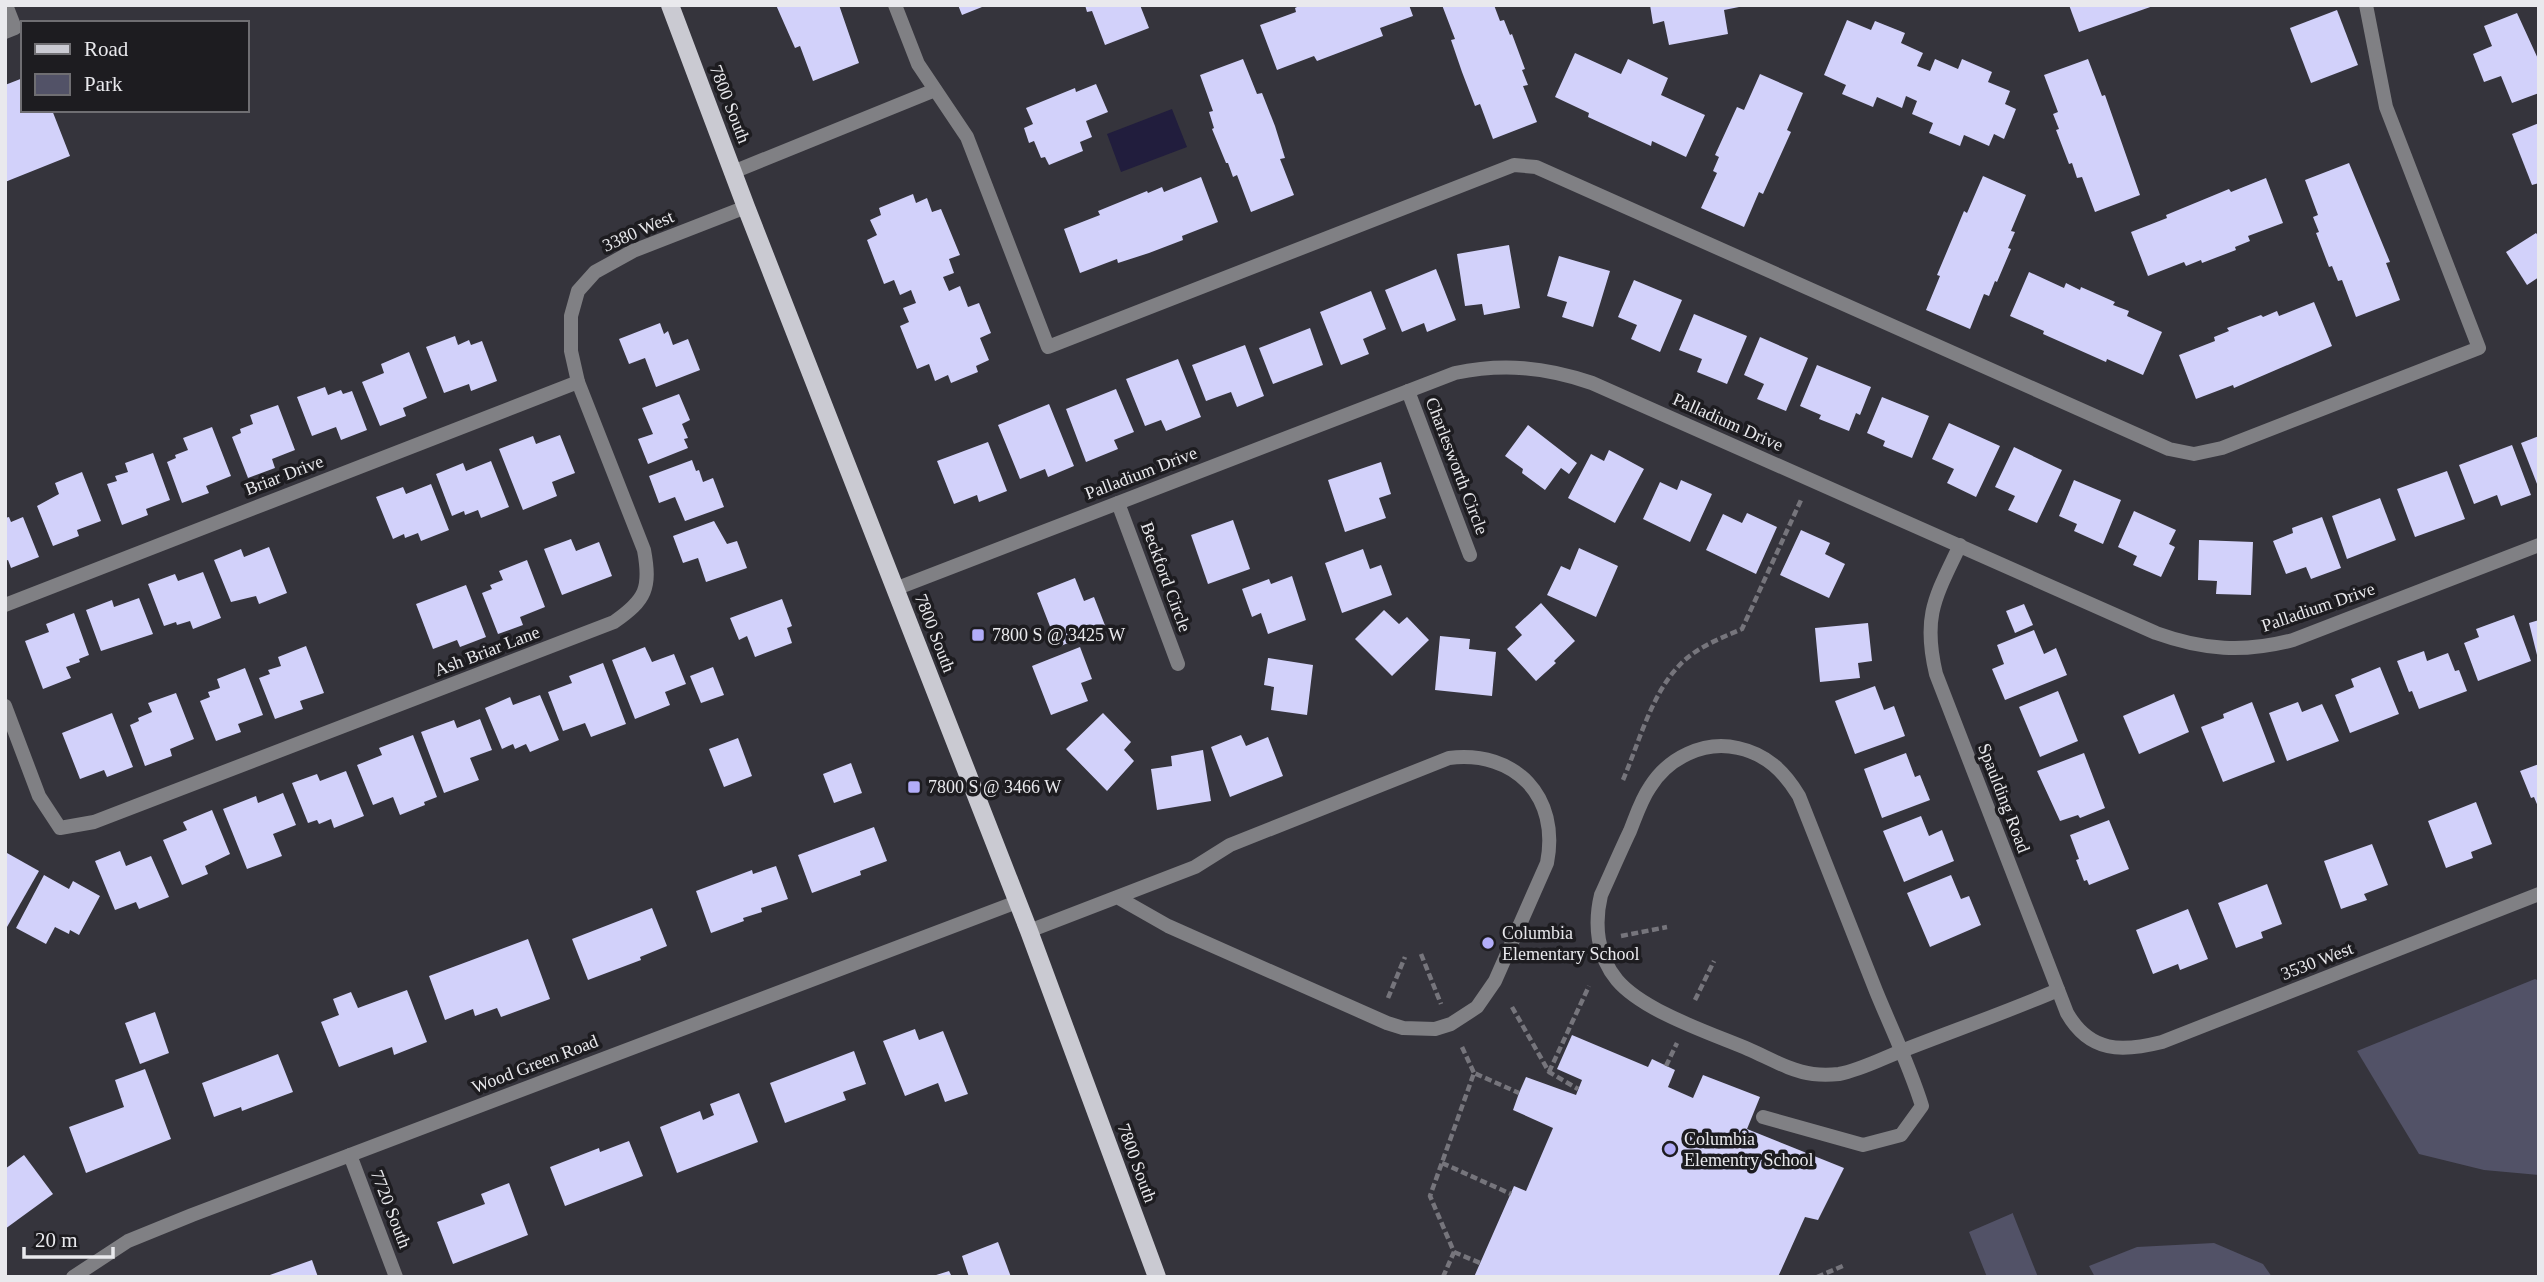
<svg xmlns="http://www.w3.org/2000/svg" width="2544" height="1282" font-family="Georgia,serif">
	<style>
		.green { fill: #525267 }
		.water { fill: #211d3d }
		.building { fill: #d2d1fa }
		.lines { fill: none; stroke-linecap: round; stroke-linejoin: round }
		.path { stroke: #76757c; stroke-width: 4.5; stroke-dasharray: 7 3.5; stroke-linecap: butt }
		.service { stroke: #808084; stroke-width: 14 }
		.minor { stroke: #808084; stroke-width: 14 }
		.primary { stroke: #cacad2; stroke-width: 18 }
		.poi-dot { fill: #b2adf9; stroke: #1d1c20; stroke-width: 2.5 }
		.labels { text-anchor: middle; stroke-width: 7; stroke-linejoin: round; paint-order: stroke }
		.street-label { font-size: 18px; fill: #e9e9ed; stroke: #1d1c20 }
		.poi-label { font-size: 18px; fill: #e9e9ed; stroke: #1d1c20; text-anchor: start }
	</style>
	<rect width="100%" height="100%" fill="#35343c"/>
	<g class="green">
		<polygon points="2535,979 2539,981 2539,1175 2484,1170 2419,1154 2357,1051"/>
		<polygon points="2013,1213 2013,1214 2038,1277 1987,1277 1969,1232"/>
		<polygon points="2214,1243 2263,1264 2272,1277 2095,1277 2089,1266 2137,1247"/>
	</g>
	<polygon class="water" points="1172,109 1187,147 1121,172 1107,134"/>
	<g class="building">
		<polygon points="776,5 839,5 859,63 813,81 800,46 795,48"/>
		<polygon points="958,5 987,5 962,15"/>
		<polygon points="1085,5 1140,5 1149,28 1105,45 1092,11 1087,12"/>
		<polygon points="1301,5 1409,5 1413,16 1380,28 1383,36 1317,61 1314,56 1277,70 1260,25 1296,12 1295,8"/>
		<polygon points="1442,5 1494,5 1500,21 1504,20 1510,35 1512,34 1525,69 1522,70 1528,85 1523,86 1537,122 1493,139 1480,104 1475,106 1462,72 1451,40 1455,39"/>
		<polygon points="1650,5 1739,5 1739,7 1724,10 1728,34 1669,45 1664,21 1653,24"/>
		<polygon points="2069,5 2156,5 2079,32"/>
		<polygon points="2337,10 2358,65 2311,83 2290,28"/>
		<polygon points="2517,13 2539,61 2539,93 2512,103 2501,76 2484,82 2473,54 2492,46 2484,26"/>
		<polygon points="1847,20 1871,30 1875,21 1905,33 1901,43 1923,53 1917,66 1930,71 1935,59 1958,69 1962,59 1992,72 1988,82 2010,91 2005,104 2016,109 2004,139 1994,134 1989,146 1964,135 1960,146 1929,133 1933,123 1912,114 1917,101 1906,96 1902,108 1877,97 1873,107 1842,94 1846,85 1824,75"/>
		<polygon points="1575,53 1621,74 1628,59 1668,78 1661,95 1705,115 1686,157 1652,141 1651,146 1588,117 1589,113 1555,97"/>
		<polygon points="1243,59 1257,94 1262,93 1275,126 1285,158 1280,159 1294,195 1251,212 1237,175 1233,177 1228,163 1226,163 1212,129 1214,128 1209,112 1213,111 1200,75"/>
		<polygon points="2088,59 2102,96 2105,95 2140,195 2095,212 2082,177 2077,178 2072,163 2069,164 2056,130 2059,129 2053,114 2058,112 2044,75"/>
		<polygon points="1760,74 1803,93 1787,130 1791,132 1763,194 1759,192 1744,227 1701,208 1717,173 1713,171 1719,157 1715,155 1737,107 1744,110"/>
		<polygon points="23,78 23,110 52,110 70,156 5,182 5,85"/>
		<polygon points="1096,84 1108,112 1086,121 1092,137 1080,142 1083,151 1049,165 1045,157 1041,158 1034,141 1029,143 1024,128 1033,124 1026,108 1075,88 1076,92"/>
		<polygon points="2539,123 2539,183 2532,185 2512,134"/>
		<polygon points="2349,163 2390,262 2386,263 2400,300 2356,317 2342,280 2338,281 2332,266 2329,267 2316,233 2319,232 2313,217 2318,215 2305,180"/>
		<polygon points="1983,176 2026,195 2011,231 2015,232 2008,248 2011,249 1997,282 1995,281 1989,296 1984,294 1970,329 1926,310 1940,276 1937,275 1964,211 1967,213"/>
		<polygon points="1201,177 1218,222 1182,236 1183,240 1149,253 1118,263 1117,259 1080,273 1064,229 1100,215 1098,211 1147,191 1148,193 1162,187 1164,192"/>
		<polygon points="2266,178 2283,223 2248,236 2250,241 2235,247 2236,250 2202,263 2201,260 2186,266 2184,262 2148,276 2131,232 2167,218 2166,215 2229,189 2231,192"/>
		<polygon points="913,194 916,203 927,198 932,212 941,209 960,255 949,259 954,273 943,277 949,291 960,286 968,307 979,303 991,333 980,338 989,360 976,366 978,372 951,383 948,375 935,381 929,364 917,369 900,326 909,322 903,308 916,303 911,290 900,295 894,280 884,284 867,240 877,235 870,220 881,215 879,208"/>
		<polygon points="2536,233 2539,237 2539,277 2527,285 2506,252"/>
		<polygon points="1509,245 1520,308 1484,315 1482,304 1465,306 1457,254"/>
		<polygon points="1559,256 1610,271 1593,327 1562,317 1567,302 1547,296"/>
		<polygon points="1436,269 1456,320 1427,332 1424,323 1402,332 1385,290"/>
		<polygon points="2029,272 2064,288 2066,283 2080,290 2081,287 2115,302 2113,305 2129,311 2127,316 2162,332 2143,375 2107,359 2106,362 2043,334 2044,331 2010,316"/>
		<polygon points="1634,280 1682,300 1660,352 1631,339 1637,325 1618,317"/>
		<polygon points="1371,291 1386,329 1363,339 1369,354 1341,365 1320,312"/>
		<polygon points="2314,302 2332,346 2234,388 2233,385 2196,399 2179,355 2215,341 2214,337 2229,331 2227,328 2261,315 2263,317 2277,311 2279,316"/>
		<polygon points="1694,314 1747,336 1727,384 1697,372 1702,359 1679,350"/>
		<polygon points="660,323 664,334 668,331 673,345 688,339 700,370 656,387 645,358 629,364 619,339"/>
		<polygon points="1310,328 1323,365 1273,384 1259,348"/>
		<polygon points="455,336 458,345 469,340 471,345 482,341 497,381 471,391 469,384 444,393 426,347"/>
		<polygon points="1760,337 1808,358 1786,411 1757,399 1764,384 1744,375"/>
		<polygon points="1245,345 1264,396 1237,407 1231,392 1206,401 1192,365"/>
		<polygon points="409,352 427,398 403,408 406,416 380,426 362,382 384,373 381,364"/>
		<polygon points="1178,359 1201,417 1166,431 1161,420 1145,426 1126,379"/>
		<polygon points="1817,365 1871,387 1860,415 1856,413 1849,431 1819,419 1821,415 1800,406"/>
		<polygon points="325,387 328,395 341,390 343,394 352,391 367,430 341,440 336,427 312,436 297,397"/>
		<polygon points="1116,389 1134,432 1114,440 1118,449 1086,462 1066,409"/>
		<polygon points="679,394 690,420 682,424 688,438 684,439 688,448 648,464 638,439 653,434 642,408"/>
		<polygon points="1882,397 1929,416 1912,458 1883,446 1885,441 1867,433"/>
		<polygon points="1049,404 1074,466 1048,477 1045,469 1020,479 998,425"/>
		<polygon points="278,405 295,450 272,459 275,468 248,478 232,437 241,433 240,429 253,424 250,415"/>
		<polygon points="1949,423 2000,446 1976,497 1947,483 1954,469 1932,459"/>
		<polygon points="1528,425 1577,463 1569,474 1561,468 1545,490 1522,473 1523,469 1505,456"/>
		<polygon points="212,427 231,476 206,486 209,493 182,503 167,462 176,458 175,455 188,450 183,438"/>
		<polygon points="560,435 575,473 552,482 557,496 523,510 499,449 533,436 536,444"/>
		<polygon points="2539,436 2539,489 2521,443"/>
		<polygon points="988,442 1007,491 979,502 977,495 954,504 937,461"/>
		<polygon points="2512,445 2531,495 2501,506 2497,495 2474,504 2459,465"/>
		<polygon points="2014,447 2062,470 2037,523 2008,510 2015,496 1995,487"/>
		<polygon points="1609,450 1644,469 1615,523 1568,498 1591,454 1604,461"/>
		<polygon points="153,453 170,500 146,509 148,515 122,525 107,484 117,481 115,476 128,472 125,463"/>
		<polygon points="692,460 696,471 699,470 703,482 713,478 724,507 685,521 675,497 659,503 649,476"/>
		<polygon points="491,461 509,507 481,518 478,510 465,515 464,511 452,516 436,474 463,463 466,471"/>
		<polygon points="1381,462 1391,494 1379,498 1386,518 1345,532 1328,480"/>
		<polygon points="2447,471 2465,519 2415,537 2397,489"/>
		<polygon points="82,472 101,521 77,530 79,536 53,546 37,506 59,494 55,483"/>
		<polygon points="1681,480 1712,494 1690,542 1643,519 1660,482 1677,490"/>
		<polygon points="2074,480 2121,500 2103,544 2074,531 2077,524 2059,516"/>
		<polygon points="431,484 449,530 421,541 418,533 405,538 404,534 393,539 376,497 403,487 406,494"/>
		<polygon points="2380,498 2396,540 2347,559 2332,516"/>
		<polygon points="2134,511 2176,530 2169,544 2175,547 2161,577 2133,565 2137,556 2118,547"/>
		<polygon points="1747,513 1777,527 1756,574 1706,550 1723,514 1742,523"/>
		<polygon points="9,517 11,522 23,517 39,557 11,568 8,560 5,561 5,518"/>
		<polygon points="2322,517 2341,568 2311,579 2306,567 2286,574 2273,541 2293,533 2292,528"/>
		<polygon points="1233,520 1250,569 1208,584 1191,535"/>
		<polygon points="714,521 727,544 737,541 747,568 706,582 698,558 683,563 673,536"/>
		<polygon points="1801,530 1830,543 1825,554 1845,564 1829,598 1780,575"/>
		<polygon points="571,539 576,551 599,542 612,576 562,595 544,549"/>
		<polygon points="2199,540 2253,542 2251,595 2216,594 2217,581 2198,580"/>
		<polygon points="269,547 287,593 259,604 256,596 231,602 214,560 241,549 244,557"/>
		<polygon points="1579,548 1618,566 1596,617 1547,595 1561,566 1570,570"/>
		<polygon points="1363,549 1370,569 1381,565 1392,595 1342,613 1325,563"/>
		<polygon points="527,560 545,607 520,617 523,625 498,634 482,593 492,589 490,585 503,580 499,571"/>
		<polygon points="203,572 221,618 193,629 190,621 177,625 176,622 164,626 148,584 175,574 178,581"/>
		<polygon points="1292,576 1306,620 1268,634 1261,613 1252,617 1242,589 1269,579 1271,584"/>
		<polygon points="1075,578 1084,601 1094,597 1106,628 1058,647 1037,593"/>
		<polygon points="466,585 486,637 460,647 457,640 433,649 416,604"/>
		<polygon points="139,598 153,634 101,651 86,610 112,600 114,607"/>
		<polygon points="782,599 792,626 787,628 792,643 755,657 747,636 739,640 730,618"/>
		<polygon points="1541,603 1575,641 1554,661 1556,663 1536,681 1507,649 1522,635 1515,627"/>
		<polygon points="2024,604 2033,625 2015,633 2006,611"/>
		<polygon points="1384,610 1399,624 1407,617 1429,640 1392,676 1355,639"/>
		<polygon points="74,613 89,655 79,659 80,662 66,667 71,678 43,689 25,641 49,632 46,624"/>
		<polygon points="2514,615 2531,661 2478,681 2464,643 2479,637 2476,629"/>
		<polygon points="2539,620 2539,659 2538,659 2529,623"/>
		<polygon points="1868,623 1872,661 1858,663 1860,678 1820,682 1815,628"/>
		<polygon points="2034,630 2044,654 2056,648 2067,675 2005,700 1992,669 2004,664 1997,645"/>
		<polygon points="1440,636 1470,639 1469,649 1496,652 1492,696 1435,690"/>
		<polygon points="306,646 324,693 300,701 303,709 275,719 259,678 270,674 268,670 281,666 278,657"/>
		<polygon points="645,647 652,662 674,654 686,684 665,692 670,705 635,719 612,660"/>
		<polygon points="1080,647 1092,679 1081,683 1088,701 1051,715 1032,666"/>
		<polygon points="2424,651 2427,661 2448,653 2455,671 2459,670 2467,691 2419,709 2412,691 2409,692 2397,661"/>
		<polygon points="1268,658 1313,665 1307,715 1271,710 1274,687 1264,685"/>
		<polygon points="603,663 626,724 591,737 585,723 563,731 548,692 572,683 569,676"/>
		<polygon points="713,667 724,695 701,703 690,676"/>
		<polygon points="2380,667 2399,714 2350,733 2335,695 2354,687 2351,679"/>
		<polygon points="245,668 263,715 238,724 241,732 216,741 200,701 210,697 208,692 220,688 217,679"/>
		<polygon points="1875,686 1884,710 1894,706 1905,736 1855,754 1835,701"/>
		<polygon points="2058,691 2078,741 2040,757 2019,707"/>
		<polygon points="176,693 194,739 170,749 172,756 145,766 130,725 139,721 138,718 152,712 148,703"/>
		<polygon points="2174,694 2189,732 2139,754 2123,716"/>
		<polygon points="540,695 559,740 530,752 526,744 515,749 513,744 502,749 485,708 510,697 513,705"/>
		<polygon points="2252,702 2275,762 2223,782 2201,727 2224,718 2223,714"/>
		<polygon points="2298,702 2302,712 2322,704 2339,741 2287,761 2269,713"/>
		<polygon points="112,713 133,767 107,777 104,770 80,779 62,733"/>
		<polygon points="1103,713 1131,742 1124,750 1134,761 1107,791 1066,749"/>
		<polygon points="480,719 492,750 470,758 479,780 444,793 421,732 454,720 457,728"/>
		<polygon points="413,735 437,797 424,802 425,805 400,815 393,797 373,805 357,765 382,755 379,748"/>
		<polygon points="1241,735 1246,746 1268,737 1283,776 1230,797 1211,747"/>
		<polygon points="738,738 752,776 724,787 709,749"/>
		<polygon points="1203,750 1211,801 1157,810 1151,769 1172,766 1171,756"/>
		<polygon points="1906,753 1915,777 1920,775 1930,800 1882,818 1864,769"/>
		<polygon points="2084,753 2105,808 2080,818 2078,815 2060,821 2037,771"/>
		<polygon points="851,763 862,793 834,803 823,774"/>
		<polygon points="2539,764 2539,809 2534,797 2531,798 2520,771"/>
		<polygon points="346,771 364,816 334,828 331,819 319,824 317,820 308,823 292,783 317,774 320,781"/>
		<polygon points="283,793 296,825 273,834 282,856 247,869 223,809 256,796 258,803"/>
		<polygon points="2476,802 2492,844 2471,852 2473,858 2446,868 2428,821"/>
		<polygon points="212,810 230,854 205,866 208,874 182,885 163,840 187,830 183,822"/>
		<polygon points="1921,816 1929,836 1942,830 1954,861 1904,882 1883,831"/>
		<polygon points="2109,820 2129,869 2089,885 2087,880 2084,881 2076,860 2079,859 2070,835"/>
		<polygon points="874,827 887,861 860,871 861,875 812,893 798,855"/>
		<polygon points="2372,844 2388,885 2364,894 2367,900 2341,909 2324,861"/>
		<polygon points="120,851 126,866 151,856 169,897 139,909 136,902 115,910 95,861"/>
		<polygon points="7,853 39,871 7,927 5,856"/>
		<polygon points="776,866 788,899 761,908 762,912 743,918 744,921 711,933 696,891 752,870 753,874"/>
		<polygon points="44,875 69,889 73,881 100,896 79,935 70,930 69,934 55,927 46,944 16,928"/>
		<polygon points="1951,875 1961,899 1969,896 1981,925 1930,947 1907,893"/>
		<polygon points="2267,884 2282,924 2261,932 2263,938 2236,948 2218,903"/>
		<polygon points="652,908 667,946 640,957 641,960 588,980 572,939"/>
		<polygon points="2188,909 2208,959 2180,970 2178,964 2153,974 2136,930"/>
		<polygon points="528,939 550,999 501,1017 497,1008 475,1016 473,1009 445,1020 429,976"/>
		<polygon points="407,990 427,1042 394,1055 392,1047 339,1067 321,1022 339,1015 333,999 351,992 358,1008"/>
		<polygon points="155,1012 169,1053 140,1064 125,1023"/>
		<polygon points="915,1029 919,1040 943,1031 968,1094 945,1102 938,1083 905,1096 883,1041"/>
		<polygon points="1572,1035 1648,1067 1652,1059 1675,1070 1668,1087 1693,1098 1703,1075 1760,1097 1747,1129 1844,1168 1818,1220 1805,1217 1778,1277 1474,1277 1514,1186 1526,1191 1553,1128 1513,1110 1519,1093 1526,1077 1576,1095 1582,1080 1557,1069"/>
		<polygon points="854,1051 866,1084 843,1092 846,1100 785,1123 770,1083"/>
		<polygon points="278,1054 293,1092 242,1111 241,1107 214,1117 202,1083"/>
		<polygon points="145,1069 171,1139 86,1173 69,1127 124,1107 115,1080"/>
		<polygon points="739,1093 758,1142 677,1173 660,1127 700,1111 703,1120 714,1115 710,1104"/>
		<polygon points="629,1141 643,1176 565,1206 550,1167 599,1148 600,1152"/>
		<polygon points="24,1155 53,1194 5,1229 5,1169"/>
		<polygon points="509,1183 528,1235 453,1264 437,1222 485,1204 481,1194"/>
		<polygon points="998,1242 1011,1277 969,1277 962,1256"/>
		<polygon points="312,1260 318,1277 267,1277 267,1276"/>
		<polygon points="949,1271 952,1277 933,1277 933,1276"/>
	</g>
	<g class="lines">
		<g class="path">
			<path d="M1623,780C1638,745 1651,696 1677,668C1694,648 1719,639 1742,629L1801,500"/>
			<polyline points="1621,936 1667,927"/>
			<polyline points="1421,954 1441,1004"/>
			<polyline points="1388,998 1405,957"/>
			<polyline points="1695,1000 1714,961"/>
			<polyline points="1512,1007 1549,1072 1578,1089"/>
			<polyline points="1462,1047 1474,1073"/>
			<polyline points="1666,1066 1677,1043"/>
			<polyline points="1549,1072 1589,986"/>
			<polyline points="1442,1163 1511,1194"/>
			<polyline points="1454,1252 1480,1263"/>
			<polyline points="1443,1277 1454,1252 1430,1196 1474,1073 1519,1093"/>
			<polyline points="1817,1277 1845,1265"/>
		</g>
		<g class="service">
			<polyline points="895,5 918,64 967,137 1048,347 1514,165 1536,167 2169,449 2194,454 2222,448 2479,348 2386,107 2366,5"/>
			<polyline points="5,32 15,28 6,5"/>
			<polyline points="733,172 935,90"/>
			<path d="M1029,931L1195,867L1230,845L1449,758C1516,750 1560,797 1547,863L1495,981L1477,1007L1451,1024L1435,1029L1403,1028L1387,1023L1168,926L1117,897"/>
			<path d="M1763,1117L1863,1145L1901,1135L1922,1106C1910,1067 1892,1030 1876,991C1850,926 1825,861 1799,796C1784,771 1766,754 1738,748C1704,740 1668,758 1650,787C1641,800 1636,816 1630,831C1620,852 1611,873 1601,895C1594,924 1597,956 1617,980C1643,1011 1710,1033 1748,1049C1769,1058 1790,1071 1813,1074C1821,1075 1830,1075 1839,1074C1861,1070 1883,1058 1904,1050C1955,1030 2007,1012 2058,990"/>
		</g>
		<g class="minor">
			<polyline points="1408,391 1470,555"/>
			<polyline points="1118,503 1178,664"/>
			<path d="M1960,545C1936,596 1922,615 1936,674L2067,1013C2090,1053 2122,1052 2162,1042L2539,894"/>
			<path d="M895,589L1455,373C1503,363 1545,367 1592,383L2156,633C2203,650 2244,653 2293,640L2539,545"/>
			<polyline points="5,605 578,382"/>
			<path d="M5,706L39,796L60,828L94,822L614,622C646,600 651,588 644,550L578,382L571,351V316L578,291L595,272L633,251L746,207"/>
			<polyline points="350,1155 396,1277"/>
			<polyline points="73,1277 128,1241 192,1215 1017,902"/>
		</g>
		<polyline class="primary" points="670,5 746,207 1029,931 1157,1277"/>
	</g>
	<g class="poi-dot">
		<rect x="971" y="628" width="14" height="14" rx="3.5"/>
		<rect x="907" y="780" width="14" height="14" rx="3.5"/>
		<circle cx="1488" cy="943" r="7"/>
		<circle cx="1670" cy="1149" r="7"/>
	</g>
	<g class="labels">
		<g class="street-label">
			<text transform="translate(730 104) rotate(69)" y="6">7800 South</text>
			<text transform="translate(638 231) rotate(-24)" y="6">3380 West</text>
			<text transform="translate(1728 422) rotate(24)" y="6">Palladium Drive</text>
			<text transform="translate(1457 466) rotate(69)" y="6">Charlesworth Circle</text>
			<text transform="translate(1141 473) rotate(-21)" y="6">Palladium Drive</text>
			<text transform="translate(284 475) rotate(-21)" y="6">Briar Drive</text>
			<text transform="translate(1166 577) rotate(70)" y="6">Beckford Circle</text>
			<text transform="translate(2318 607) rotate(-19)" y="6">Palladium Drive</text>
			<text transform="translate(935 633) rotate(69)" y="6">7800 South</text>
			<text transform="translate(487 651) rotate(-21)" y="6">Ash Briar Lane</text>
			<text transform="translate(2004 798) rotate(69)" y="6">Spaulding Road</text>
			<text transform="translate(2317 961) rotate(-21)" y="6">3530 West</text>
			<text transform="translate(535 1064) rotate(-21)" y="6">Wood Green Road</text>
			<text transform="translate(1137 1163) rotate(70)" y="6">7800 South</text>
			<text transform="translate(391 1209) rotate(69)" y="6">7720 South</text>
		</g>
		<g class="poi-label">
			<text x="992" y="641">7800 S @ 3425 W</text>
			<text x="928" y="793">7800 S @ 3466 W</text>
			<text x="1502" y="939">Columbia<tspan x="1502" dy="21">Elementary School</tspan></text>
			<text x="1684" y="1145">Columbia<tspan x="1684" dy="21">Elementry School</tspan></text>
		</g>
	</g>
	<rect width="2544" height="1282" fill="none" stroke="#e9e9ed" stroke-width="14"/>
	<rect x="21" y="21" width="228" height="91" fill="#1d1c20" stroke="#6f6e72" stroke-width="2"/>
	<rect x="35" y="44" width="35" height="10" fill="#cacad2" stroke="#6f6e72" stroke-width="2"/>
	<text x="84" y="56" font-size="21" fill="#e9e9ed">Road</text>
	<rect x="35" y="74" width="35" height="21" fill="#525267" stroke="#6f6e72" stroke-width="2"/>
	<text x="84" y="91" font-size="21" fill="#e9e9ed">Park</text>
	<path d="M24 1247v10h89v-10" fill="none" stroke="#e9e9ed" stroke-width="3.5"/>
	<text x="35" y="1247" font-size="21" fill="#e9e9ed" stroke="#1d1c20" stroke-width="5" paint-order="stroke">20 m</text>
</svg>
